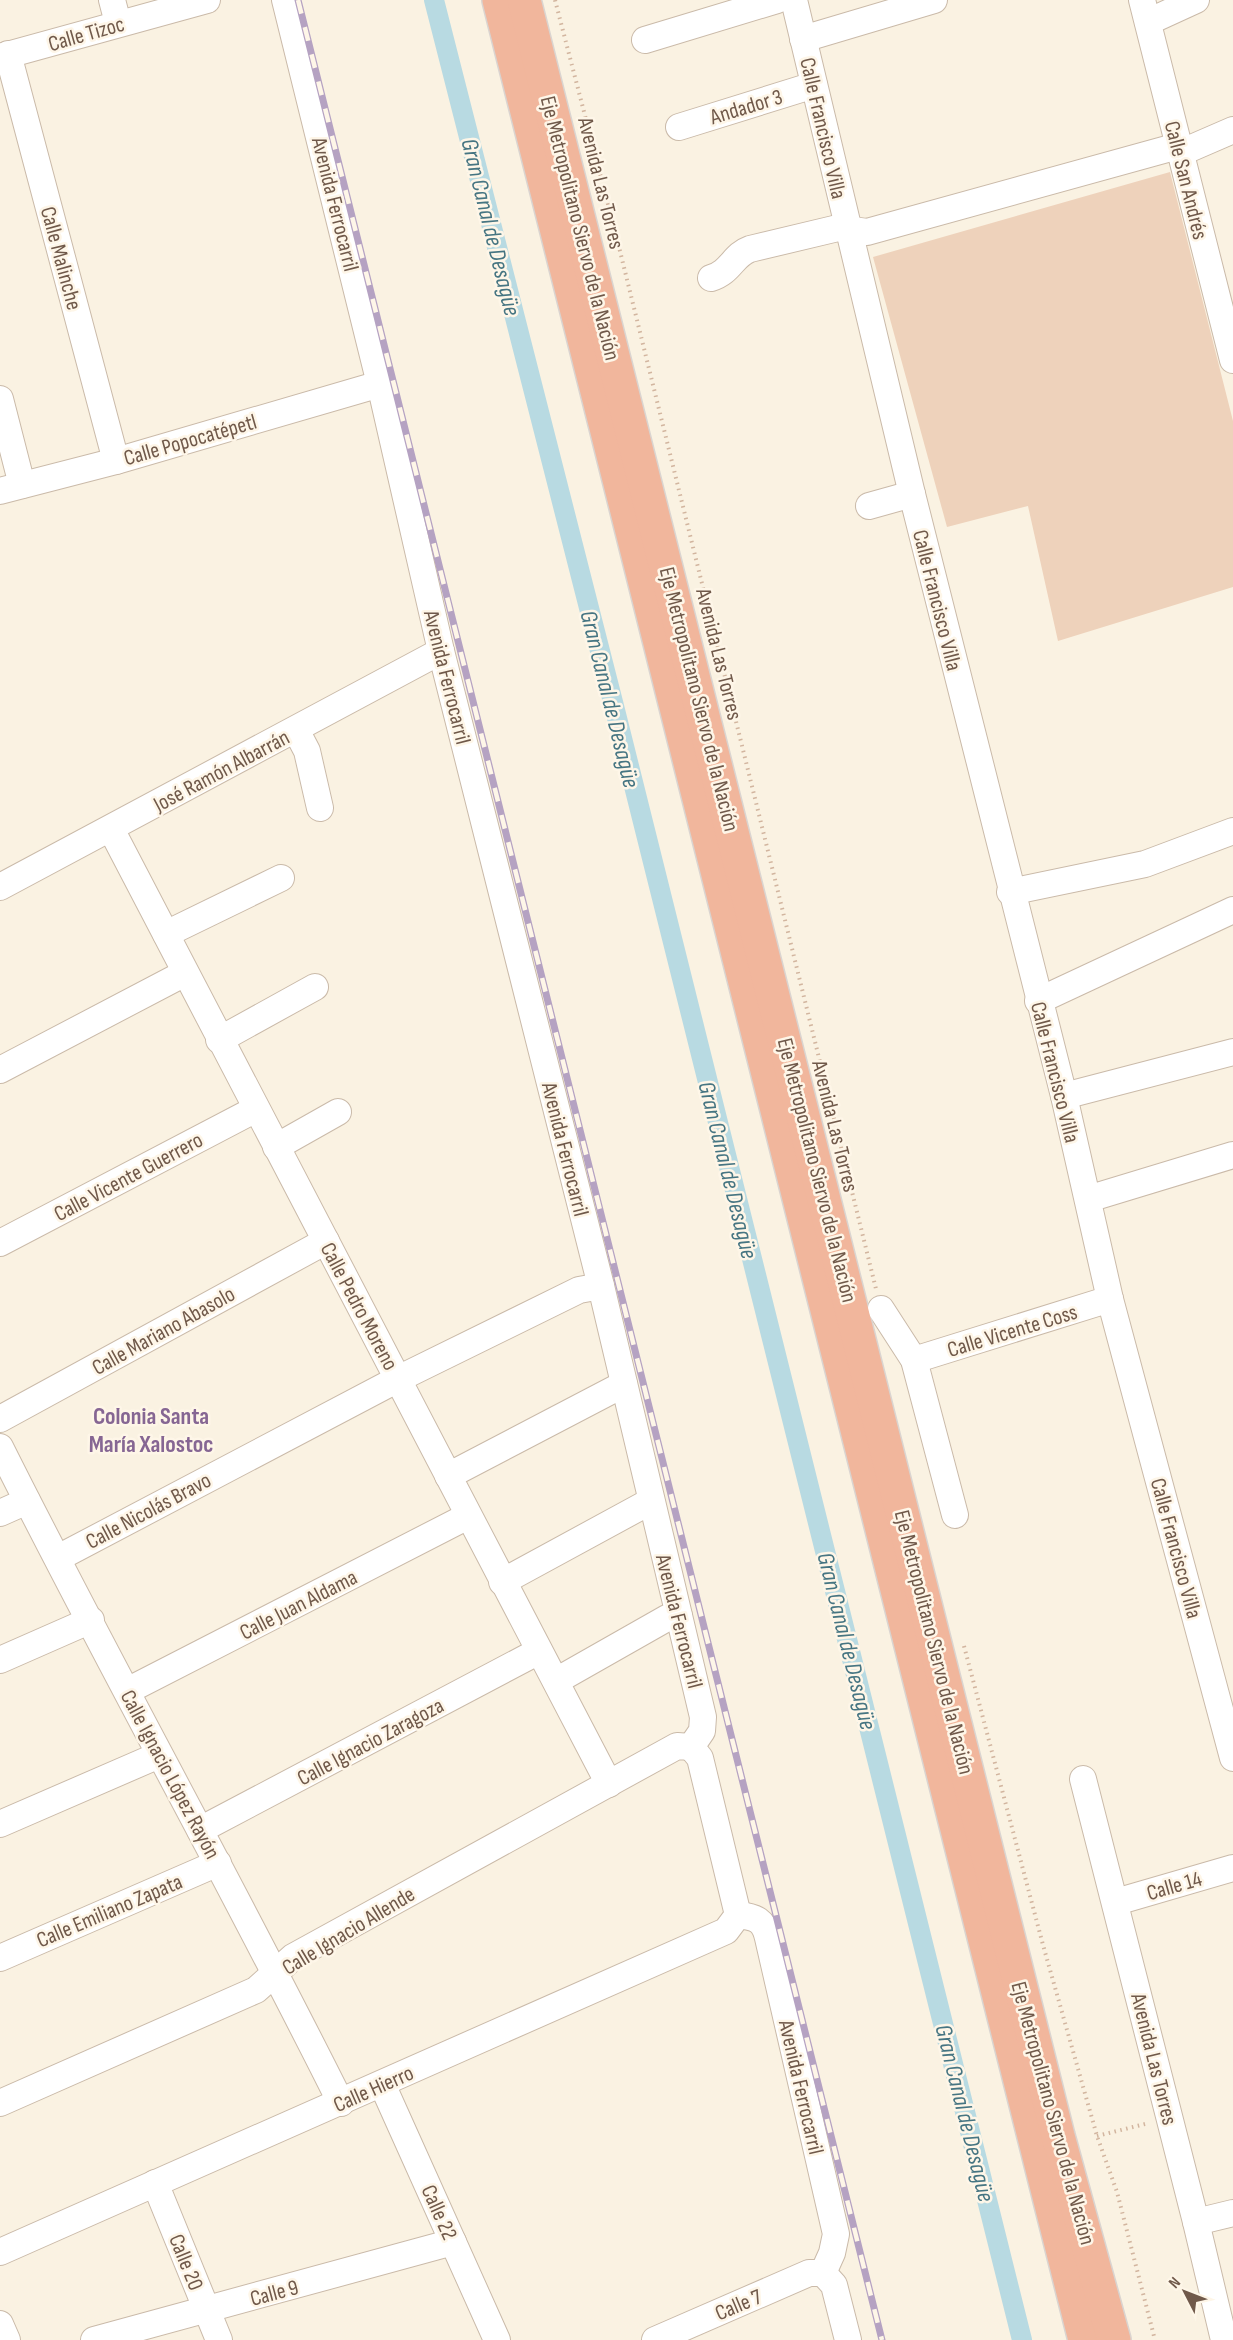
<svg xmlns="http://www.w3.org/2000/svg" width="1233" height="2340" font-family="'Sofia Sans Condensed',sans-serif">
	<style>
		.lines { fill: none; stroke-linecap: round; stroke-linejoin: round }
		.canal { stroke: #b8dae2; stroke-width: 20 }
		.building { fill: #eed2bb }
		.minor-casing { stroke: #cabaa9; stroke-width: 28 }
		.highway-casing { stroke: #dad4d0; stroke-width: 36 }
		.path { stroke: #d2b59f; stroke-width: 4; stroke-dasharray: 1.5 4.5; stroke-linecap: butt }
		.minor { stroke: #fff; stroke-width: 26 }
		.highway { stroke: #f1b69c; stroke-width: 33 }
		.rail-casing { stroke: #b5a2c2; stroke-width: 7 }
		.rail { stroke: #fef6e8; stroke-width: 4.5; stroke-dasharray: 14; stroke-linecap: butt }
		.labels { text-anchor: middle; stroke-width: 5; stroke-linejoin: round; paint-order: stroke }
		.street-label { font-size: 22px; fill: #70594a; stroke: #fef6e8 }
		.water-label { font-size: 24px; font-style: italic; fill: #467582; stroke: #fef6e8 }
		.neighbourhood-label { font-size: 24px; font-weight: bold; fill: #866693; stroke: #fef6e8 }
	</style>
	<rect width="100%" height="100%" fill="#faf2e2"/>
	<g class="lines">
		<polyline class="canal" points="434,0 614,706 1022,2340"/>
	</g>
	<polygon class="building" points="1170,172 1233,421 1233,587 1058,641 1028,506 947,527 873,257"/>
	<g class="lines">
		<defs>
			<g id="minor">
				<polyline points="112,0 118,23"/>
				<polyline points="285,0 380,384 441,651 601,1286 703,1717 702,1731 691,1747"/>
				<polyline points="794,0 912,494 1064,1096 1110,1299 1233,1758"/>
				<polyline points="1142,0 1233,360"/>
				<polyline points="1148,22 1196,0"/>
				<polyline points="803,39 934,0"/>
				<polyline points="645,40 777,0"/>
				<polyline points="8,54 116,461"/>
				<polyline points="0,57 207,0"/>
				<polyline points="679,127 814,85"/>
				<polyline points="1180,153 1233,130"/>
				<path d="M711,278C731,272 733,255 750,249L838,228L867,232L1178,146"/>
				<polyline points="0,399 22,485"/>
				<polyline points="0,491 116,461 380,384"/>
				<polyline points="869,506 912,494"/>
				<polyline points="296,730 307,751 320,808"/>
				<polyline points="111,829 609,1784"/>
				<polyline points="0,887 441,651"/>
				<polyline points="1010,892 1145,864 1233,831"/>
				<polyline points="166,934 281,878"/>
				<polyline points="1038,1001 1233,910"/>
				<polyline points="219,1040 315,987"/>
				<polyline points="0,1070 185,973"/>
				<polyline points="1064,1096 1233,1052"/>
				<polyline points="276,1147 338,1112"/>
				<polyline points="1088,1199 1233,1155"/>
				<polyline points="0,1243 256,1109"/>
				<polyline points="881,1309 914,1360 955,1515"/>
				<polyline points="914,1360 1110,1299"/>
				<polyline points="0,1419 326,1241"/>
				<path d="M0,1447C110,1667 231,1882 341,2103"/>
				<polyline points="448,1476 624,1384"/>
				<polyline points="0,1513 27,1501"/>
				<polyline points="58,1558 398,1379 579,1290 601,1286"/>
				<polyline points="502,1582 651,1501"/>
				<polyline points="0,1660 91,1620"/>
				<polyline points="556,1681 667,1618 679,1616"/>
				<polyline points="127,1691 468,1516"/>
				<polyline points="691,1747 700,1758 738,1915"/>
				<polyline points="1083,1779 1196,2222 1224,2340"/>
				<polyline points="0,1824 159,1755"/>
				<polyline points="200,1830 539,1651"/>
				<polyline points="1116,1902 1233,1868"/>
				<path d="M738,1915C756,1917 764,1920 768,1938L836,2234L832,2253L823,2273"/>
				<polyline points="0,1958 218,1863"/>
				<polyline points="382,2084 497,2340"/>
				<polyline points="0,2103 256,1990 293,1957 677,1746 691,1747"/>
				<polyline points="155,2183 219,2340"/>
				<polyline points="1196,2222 1233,2213"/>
				<polyline points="0,2252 726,1931 738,1915"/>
				<polyline points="823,2273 834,2285 848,2340"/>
				<polyline points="0,2324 7,2340"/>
				<polyline points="94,2340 453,2242"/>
				<polyline points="655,2340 809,2273 823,2273"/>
			</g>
			<g id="highway">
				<polyline points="499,0 1085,2340"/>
				<polyline points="524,0 1058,2136 1114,2340"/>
			</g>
		</defs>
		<use href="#minor" class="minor-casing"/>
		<use href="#highway" class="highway-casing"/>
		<g class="path">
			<polyline points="555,0 617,239 876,1289"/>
			<polyline points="964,1646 1043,1945 1097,2136 1117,2192 1155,2340"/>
			<polyline points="1097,2136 1149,2123"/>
		</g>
		<use href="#minor" class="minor"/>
		<use href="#highway" class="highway"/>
		<defs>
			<polyline id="rail" points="298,0 882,2340"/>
		</defs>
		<use href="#rail" class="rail-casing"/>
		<use href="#rail" class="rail"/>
	</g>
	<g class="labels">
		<g class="street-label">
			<text transform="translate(86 33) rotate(-16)" y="8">Calle Tizoc</text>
			<text transform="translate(746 106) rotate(-17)" y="8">Andador 3</text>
			<text transform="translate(824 128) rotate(77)" y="8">Calle Francisco Villa</text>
			<text transform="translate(1187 180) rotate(76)" y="8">Calle San Andrés</text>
			<text transform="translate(602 183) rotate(76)" y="8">Avenida Las Torres</text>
			<text transform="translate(336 204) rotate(76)" y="8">Avenida Ferrocarril</text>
			<text transform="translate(581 228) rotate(76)" y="8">Eje Metropolitano Siervo de la Nación</text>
			<text transform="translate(62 258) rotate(75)" y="8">Calle Malinche</text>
			<text transform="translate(190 439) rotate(-16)" y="8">Calle Popocatépetl</text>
			<text transform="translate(938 600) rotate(76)" y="8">Calle Francisco Villa</text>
			<text transform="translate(720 654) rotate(76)" y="8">Avenida Las Torres</text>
			<text transform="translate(448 677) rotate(76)" y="8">Avenida Ferrocarril</text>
			<text transform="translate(700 699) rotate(76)" y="8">Eje Metropolitano Siervo de la Nación</text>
			<text transform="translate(221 770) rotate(-28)" y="8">José Ramón Albarrán</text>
			<text transform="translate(1056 1072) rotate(76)" y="8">Calle Francisco Villa</text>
			<text transform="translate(836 1126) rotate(76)" y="8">Avenida Las Torres</text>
			<text transform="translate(566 1149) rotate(76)" y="8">Avenida Ferrocarril</text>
			<text transform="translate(818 1170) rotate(76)" y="8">Eje Metropolitano Siervo de la Nación</text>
			<text transform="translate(128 1176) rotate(-28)" y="8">Calle Vicente Guerrero</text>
			<text transform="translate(360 1306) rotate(62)" y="8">Calle Pedro Moreno</text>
			<text transform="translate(163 1330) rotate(-29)" y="8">Calle Mariano Abasolo</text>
			<text transform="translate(1012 1330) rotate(-17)" y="8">Calle Vicente Coss</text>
			<text transform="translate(148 1510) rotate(-28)" y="8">Calle Nicolás Bravo</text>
			<text transform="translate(1177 1548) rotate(75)" y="8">Calle Francisco Villa</text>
			<text transform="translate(298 1604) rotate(-27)" y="8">Calle Juan Aldama</text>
			<text transform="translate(680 1621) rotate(76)" y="8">Avenida Ferrocarril</text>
			<text transform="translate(935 1642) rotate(76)" y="8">Eje Metropolitano Siervo de la Nación</text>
			<text transform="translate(370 1741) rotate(-28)" y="8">Calle Ignacio Zaragoza</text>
			<text transform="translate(171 1774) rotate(62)" y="8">Calle Ignacio López Rayón</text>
			<text transform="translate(1174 1885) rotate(-16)" y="8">Calle 14</text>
			<text transform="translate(109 1910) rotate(-23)" y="8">Calle Emiliano Zapata</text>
			<text transform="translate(348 1930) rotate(-31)" y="8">Calle Ignacio Allende</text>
			<text transform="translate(1155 2059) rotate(76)" y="8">Avenida Las Torres</text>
			<text transform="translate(802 2087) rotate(77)" y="8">Avenida Ferrocarril</text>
			<text transform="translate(373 2088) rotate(-24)" y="8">Calle Hierro</text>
			<text transform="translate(1054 2113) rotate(75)" y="8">Eje Metropolitano Siervo de la Nación</text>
			<text transform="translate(440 2212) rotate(66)" y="8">Calle 22</text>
			<text transform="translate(187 2262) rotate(68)" y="8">Calle 20</text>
			<text transform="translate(274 2292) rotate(-15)" y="8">Calle 9</text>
			<text transform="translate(738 2304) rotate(-23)" y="8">Calle 7</text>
		</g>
		<g class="water-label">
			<text transform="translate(491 227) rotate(76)" y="8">Gran Canal de Desagüe</text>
			<text transform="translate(610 699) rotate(76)" y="8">Gran Canal de Desagüe</text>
			<text transform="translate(728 1170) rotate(76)" y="8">Gran Canal de Desagüe</text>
			<text transform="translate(847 1641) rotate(76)" y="8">Gran Canal de Desagüe</text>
			<text transform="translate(965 2113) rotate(76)" y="8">Gran Canal de Desagüe</text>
		</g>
		<g class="neighbourhood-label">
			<text x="151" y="1424">Colonia Santa<tspan x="151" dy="28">María Xalostoc</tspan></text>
		</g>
	</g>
	<g transform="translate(1185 2292) rotate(312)" stroke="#fef6e8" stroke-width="4.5" paint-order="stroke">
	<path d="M0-4.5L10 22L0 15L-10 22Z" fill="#70594a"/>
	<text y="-9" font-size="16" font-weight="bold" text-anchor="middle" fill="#70594a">N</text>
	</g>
</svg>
